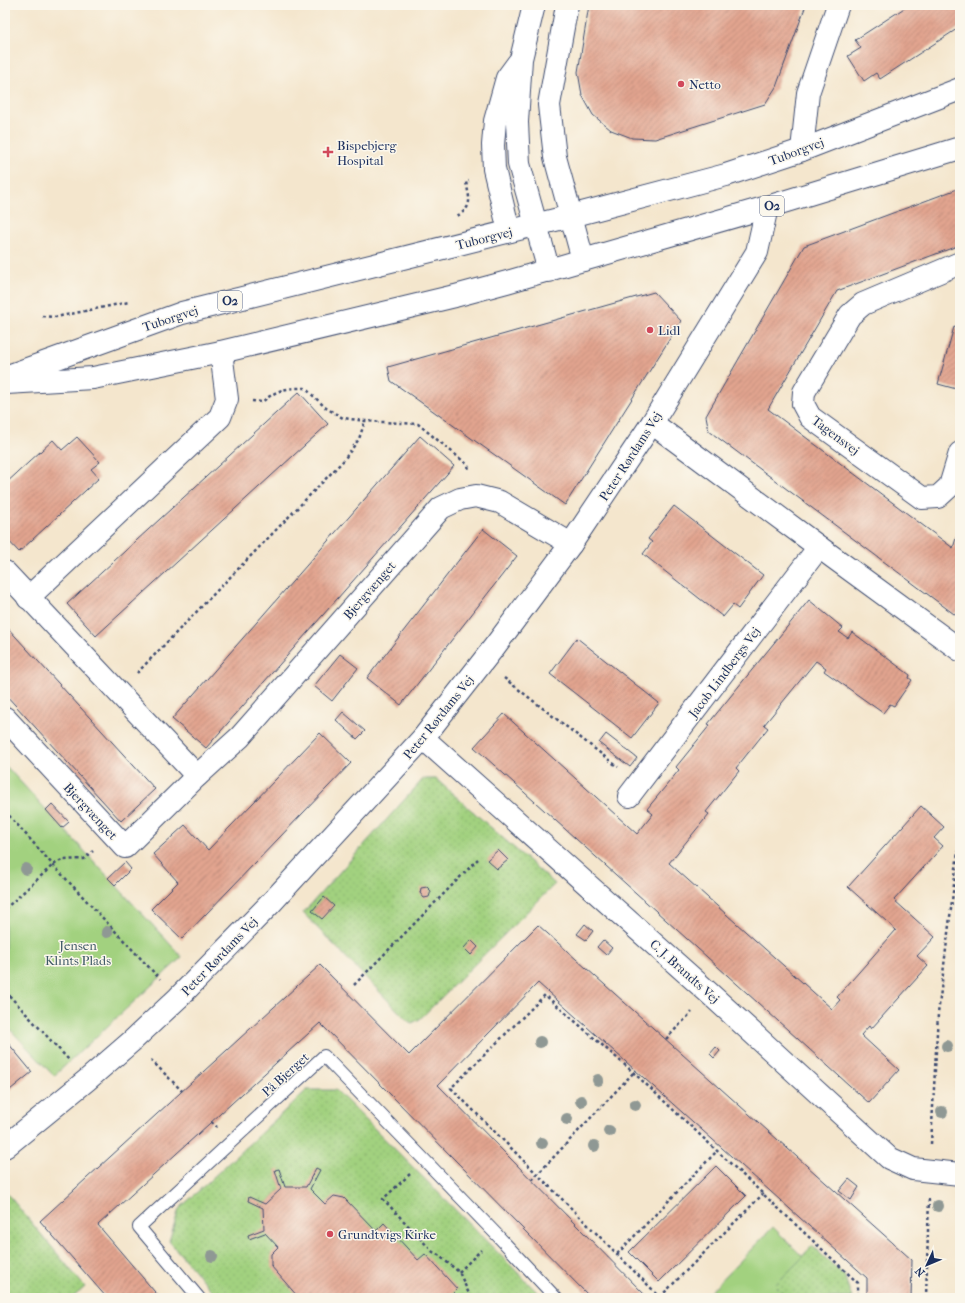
<svg xmlns="http://www.w3.org/2000/svg" width="965" height="1303" font-family="'IM FELL French Canon',serif">
	<style>
		.grass { fill: url(#grass-dots); stroke: #5e806e }
		.park { fill: #a2d17f; stroke: #5e806e }
		.building { fill: url(#building-hatch) }
		.lines { fill: none; stroke-linecap: round; stroke-linejoin: round }
		.service-casing { stroke: #3c4a6f; stroke-width: 14 }
		.minor-casing { stroke: #3c4a6f; stroke-width: 24 }
		.primary-casing { stroke: #3c4a6f; stroke-width: 24 }
		.path { stroke: #3c4a6f; stroke-width: 2.5; stroke-dasharray: 3 3; stroke-linecap: butt }
		.service { stroke: #fff; stroke-width: 12 }
		.minor { stroke: #fff; stroke-width: 22 }
		.primary { stroke: #fff; stroke-width: 22 }
		.tree { fill: #8f9894 }
		.poi-dot { fill: #d1495b; stroke: #fbf7ec; stroke-width: 1.5 }
		.labels { text-anchor: middle; stroke-width: 3; stroke-linejoin: round; paint-order: stroke }
		.shield { fill: #fbf7ec; stroke: #5e6b89; stroke-width: 1 }
		.shield-label { font-size: 12px; font-weight: bold; fill: #1b2f5e }
		.poi-label { font-size: 13px; fill: #1b2f5e; stroke: #fbf7ec; text-anchor: start }
		.street-label { font-size: 13px; fill: #1b2f5e; stroke: #fbf7ec }
		.park-label { font-size: 13px; fill: #3d5866; stroke: #fbf7ec }
	</style>
	<defs>
		<pattern id="grass-dots" width="8" height="8" patternUnits="userSpaceOnUse"><rect width="8" height="8" fill="#a2d17f"/><path d="M2 2h.1M6 6h.1" fill="none" stroke="#8bb470" stroke-width="1.8" stroke-linecap="round"/></pattern>
		<pattern id="building-hatch" width="6" height="6" patternUnits="userSpaceOnUse"><rect width="6" height="6" fill="#e2a48f"/><path d="M-1 1l2-2M0 6l6-6M5 7l2-2" fill="none" stroke="#b68678"/></pattern>
	</defs>
	<rect width="100%" height="100%" fill="#fbf7ec"/>
	<filter id="ink" filterUnits="userSpaceOnUse"><feTurbulence type="fractalNoise" baseFrequency=".025" numOctaves="2"/><feDisplacementMap in="SourceGraphic" scale="8" xChannelSelector="R" yChannelSelector="G"/><feConvolveMatrix kernelMatrix="1 2 1 2 8 2 1 2 1" color-interpolation-filters="sRGB"/></filter>
	<filter id="wash" filterUnits="userSpaceOnUse"><feTurbulence type="fractalNoise" baseFrequency=".012" numOctaves="4" result="noise"/><feDisplacementMap in="SourceGraphic" scale="16" xChannelSelector="R" yChannelSelector="G"/><feGaussianBlur stdDeviation="0.9" result="paint"/><feColorMatrix in="noise" values="0 0 0 0 0 0 0 0 0 0 0 0 0 0 0 0 0 1.4 0 .05"/><feComposite in="paint" operator="in"/></filter>
	<g filter="url(#wash)">
		<rect width="100%" height="100%" fill="#f4e6cd"/>
		<g class="grass">
			<polygon points="423,779 436,779 555,884 420,1019 412,1023 408,1021 303,913"/>
			<polygon points="307,1090 336,1090 543,1298 218,1298 169,1241 179,1209"/>
			<polygon points="5,1191 85,1287 72,1298 5,1298"/>
			<polygon points="812,1246 844,1275 852,1298 788,1298 775,1285"/>
		</g>
		<g class="park">
			<polygon points="5,765 182,957 54,1076 5,1024"/>
			<polygon points="773,1227 803,1257 775,1285 788,1298 704,1298"/>
		</g>
		<g id="blocks">
			<g class="building">
				<polygon points="589,5 806,5 776,87 765,104 655,139 632,138 611,130 593,115 582,95 578,72"/>
				<polygon points="909,5 960,5 960,27 880,79 876,73 864,81 848,56 861,48 855,40"/>
				<polygon points="960,188 960,245 837,291 768,409 953,548 960,525 960,611 954,614 709,431 706,416 804,246"/>
				<polygon points="654,292 681,321 565,505 391,381 388,367"/>
				<polygon points="954,327 960,329 960,390 938,384"/>
				<polygon points="299,392 328,424 96,636 67,604"/>
				<polygon points="420,436 454,466 206,748 172,719"/>
				<polygon points="77,437 100,462 91,469 99,478 19,552 5,537 5,484 53,440 62,450"/>
				<polygon points="674,506 763,575 738,609 733,605 723,617 643,554 652,542 648,539"/>
				<polygon points="483,529 517,556 401,705 367,678"/>
				<polygon points="809,600 843,628 839,632 848,638 852,632 910,675 909,678 912,680 894,706 890,704 883,713 824,671 826,668 816,661 764,725 768,728 736,768 739,771 706,812 709,814 669,863 832,1009 840,1000 837,997 896,930 848,887 921,806 944,827 934,838 943,846 894,900 935,937 917,956 928,966 871,1029 869,1026 861,1035 899,1070 869,1103 474,747 504,714 637,834 653,814 647,809 679,770 676,767 710,725 708,724"/>
				<polygon points="5,625 155,789 121,821 5,694"/>
				<polygon points="577,638 659,703 632,738 550,674"/>
				<polygon points="340,654 358,668 332,701 314,686"/>
				<polygon points="343,712 365,731 357,739 336,720"/>
				<polygon points="320,733 351,763 182,939 151,909 178,882 153,854 185,825 208,850"/>
				<polygon points="606,734 637,758 630,767 599,743"/>
				<polygon points="52,804 69,822 62,828 46,810"/>
				<polygon points="498,850 508,860 497,869 487,860"/>
				<polygon points="125,862 131,869 115,885 108,878"/>
				<polygon points="427,887 431,891 429,897 424,898 420,893 421,888"/>
				<polygon points="324,897 334,906 322,919 312,911"/>
				<polygon points="585,924 593,931 586,940 577,934"/>
				<polygon points="538,925 912,1260 911,1298 867,1298 867,1278 538,983 438,1085 648,1298 591,1298 320,1023 98,1225 160,1298 107,1298 40,1221 320,965 409,1055"/>
				<polygon points="471,940 478,947 471,955 464,948"/>
				<polygon points="603,940 612,948 606,955 597,947"/>
				<polygon points="8,1043 32,1072 5,1094 5,1045"/>
				<polygon points="716,1047 720,1051 714,1058 710,1054"/>
				<polygon points="716,1166 746,1196 659,1282 629,1252"/>
				<polygon points="316,1168 320,1170 310,1189 325,1204 334,1196 344,1198 376,1231 384,1223 418,1260 425,1254 438,1268 457,1289 451,1295 454,1298 299,1298 271,1266 271,1254 278,1247 265,1233 249,1239 248,1235 264,1229 263,1208 248,1201 249,1197 265,1204 281,1189 275,1170 279,1169 285,1187 306,1187"/>
				<polygon points="849,1179 859,1187 851,1200 839,1191"/>
			</g>
		</g>
	</g>
	<g filter="url(#ink)">
		<use href="#blocks" fill-opacity="0" stroke="#3c4a6f" stroke-width="1"/>
		<g class="lines">
			<defs>
				<polyline id="service" points="199,1298 139,1227 324,1056 497,1235 556,1298"/>
				<g id="minor">
					<polyline points="534,5 521,59 517,122 519,164 549,271"/>
					<polyline points="567,5 549,105 555,157 583,260"/>
					<polyline points="802,150 808,93 838,5"/>
					<polyline points="509,231 494,169 493,145 495,121 507,78 518,63"/>
					<polyline points="960,263 863,304 850,315 804,392 803,404 810,417 922,498 938,497 950,486 960,453"/>
					<polyline points="652,423 819,547 960,650"/>
					<polyline points="5,572 197,776"/>
					<polyline points="28,598 220,417 227,399 221,352"/>
					<polyline points="5,718 125,847 197,776 240,737 441,508 460,499 476,496 500,502 571,544"/>
					<polyline points="423,738 709,993 889,1158 913,1169 960,1174"/>
					<polyline points="629,796 819,547"/>
					<polyline points="5,1147 87,1080 132,1041 178,998 271,903 423,738 495,646 571,544 652,423 757,252 767,207"/>
				</g>
				<g id="primary">
					<polyline points="5,377 182,313 571,216 726,175 802,150 960,89"/>
					<polyline points="6,383 93,378 221,352 455,296 507,282 767,207 960,148"/>
				</g>
			</defs>
			<use href="#service" class="service-casing"/>
			<use href="#minor" class="minor-casing"/>
			<use href="#primary" class="primary-casing"/>
			<g class="path">
				<path d="M457,216C474,207 469,197 466,182L469,181"/>
				<polyline points="42,316 56,317 129,302"/>
				<path d="M252,401L262,402C278,389 285,388 305,388L326,408L343,418L365,421L418,424L468,465L469,470"/>
				<polyline points="137,673 343,461 359,439 365,421"/>
				<polyline points="504,678 618,767"/>
				<polyline points="5,811 53,865 160,979"/>
				<polyline points="5,909 53,865 62,860 84,859 93,851"/>
				<polyline points="354,985 478,859"/>
				<polyline points="5,991 69,1060"/>
				<polyline points="666,1039 692,1012"/>
				<polyline points="151,1060 182,1091"/>
				<polyline points="211,1122 217,1127"/>
				<polyline points="931,1144 938,1014 960,836"/>
				<polyline points="410,1174 383,1199 433,1252 437,1254 459,1272 471,1298"/>
				<polyline points="532,1180 636,1070"/>
				<polyline points="617,1254 717,1151"/>
				<polyline points="459,1272 481,1250"/>
				<polyline points="660,1297 763,1194"/>
				<polyline points="661,1298 451,1088 545,995 634,1073 858,1283 858,1298"/>
				<polyline points="926,1298 929,1197"/>
			</g>
			<use href="#service" class="service"/>
			<use href="#minor" class="minor"/>
			<use href="#primary" class="primary"/>
		</g>
		<g class="tree">
			<circle cx="26" cy="869" r="6"/>
			<circle cx="107" cy="932" r="6"/>
			<circle cx="540" cy="1042" r="6"/>
			<circle cx="947" cy="1046" r="6"/>
			<circle cx="598" cy="1080" r="6"/>
			<circle cx="581" cy="1101" r="6"/>
			<circle cx="635" cy="1105" r="6"/>
			<circle cx="942" cy="1112" r="6"/>
			<circle cx="567" cy="1119" r="6"/>
			<circle cx="609" cy="1131" r="6"/>
			<circle cx="542" cy="1143" r="6"/>
			<circle cx="594" cy="1146" r="6"/>
			<circle cx="938" cy="1206" r="6"/>
			<circle cx="212" cy="1256" r="6"/>
		</g>
	</g>
	<g class="poi-dot">
		<circle cx="681" cy="84" r="4"/>
		<path d="M326 146h4v4h4v4h-4v4h-4v-4h-4v-4h4z"/>
		<circle cx="650" cy="330" r="4"/>
		<circle cx="330" cy="1234" r="4"/>
	</g>
	<g class="labels">
		<g class="shield">
			<rect x="760" y="196" width="24" height="20" rx="3"/>
			<rect x="218" y="291" width="24" height="20" rx="3"/>
		</g>
		<g class="shield-label">
			<text x="772" y="210">O2</text>
			<text x="230" y="305">O2</text>
		</g>
		<g class="poi-label">
			<text x="689" y="89">Netto</text>
			<text x="337" y="150">Bispebjerg<tspan x="337" dy="15">Hospital</tspan></text>
			<text x="658" y="335">Lidl</text>
			<text x="338" y="1239">Grundtvigs Kirke</text>
		</g>
		<g class="street-label">
			<text transform="translate(796 151) rotate(-20)" y="5">Tuborgvej</text>
			<text transform="translate(484 238) rotate(-14)" y="5">Tuborgvej</text>
			<text transform="translate(170 318) rotate(-18)" y="5">Tuborgvej</text>
			<text transform="translate(836 435) rotate(37)" y="5">Tagensvej</text>
			<text transform="translate(630 456) rotate(-57)" y="5">Peter Rørdams Vej</text>
			<text transform="translate(369 590) rotate(-49)" y="5">Bjergvænget</text>
			<text transform="translate(724 672) rotate(-53)" y="5">Jacob Lindbergs Vej</text>
			<text transform="translate(438 717) rotate(-51)" y="5">Peter Rørdams Vej</text>
			<text transform="translate(91 811) rotate(47)" y="5">Bjergvænget</text>
			<text transform="translate(219 956) rotate(-46)" y="5">Peter Rørdams Vej</text>
			<text transform="translate(685 971) rotate(42)" y="5">C. J. Brandts Vej</text>
			<text transform="translate(285 1074) rotate(-42)" y="5">På Bjerget</text>
		</g>
		<g class="park-label">
			<text x="78" y="950">Jensen<tspan x="78" dy="15">Klints Plads</tspan></text>
		</g>
	</g>
	<rect width="965" height="1303" fill="none" stroke="#fbf7ec" stroke-width="20"/>
	<g transform="translate(927 1265) rotate(226)" stroke="#fbf7ec" stroke-width="3" paint-order="stroke">
	<path d="M0-3L7 15L0 10L-7 15Z" fill="#1b2f5e"/>
	<text y="-6" font-size="11" font-weight="bold" text-anchor="middle" fill="#1b2f5e">N</text>
	</g>
</svg>
